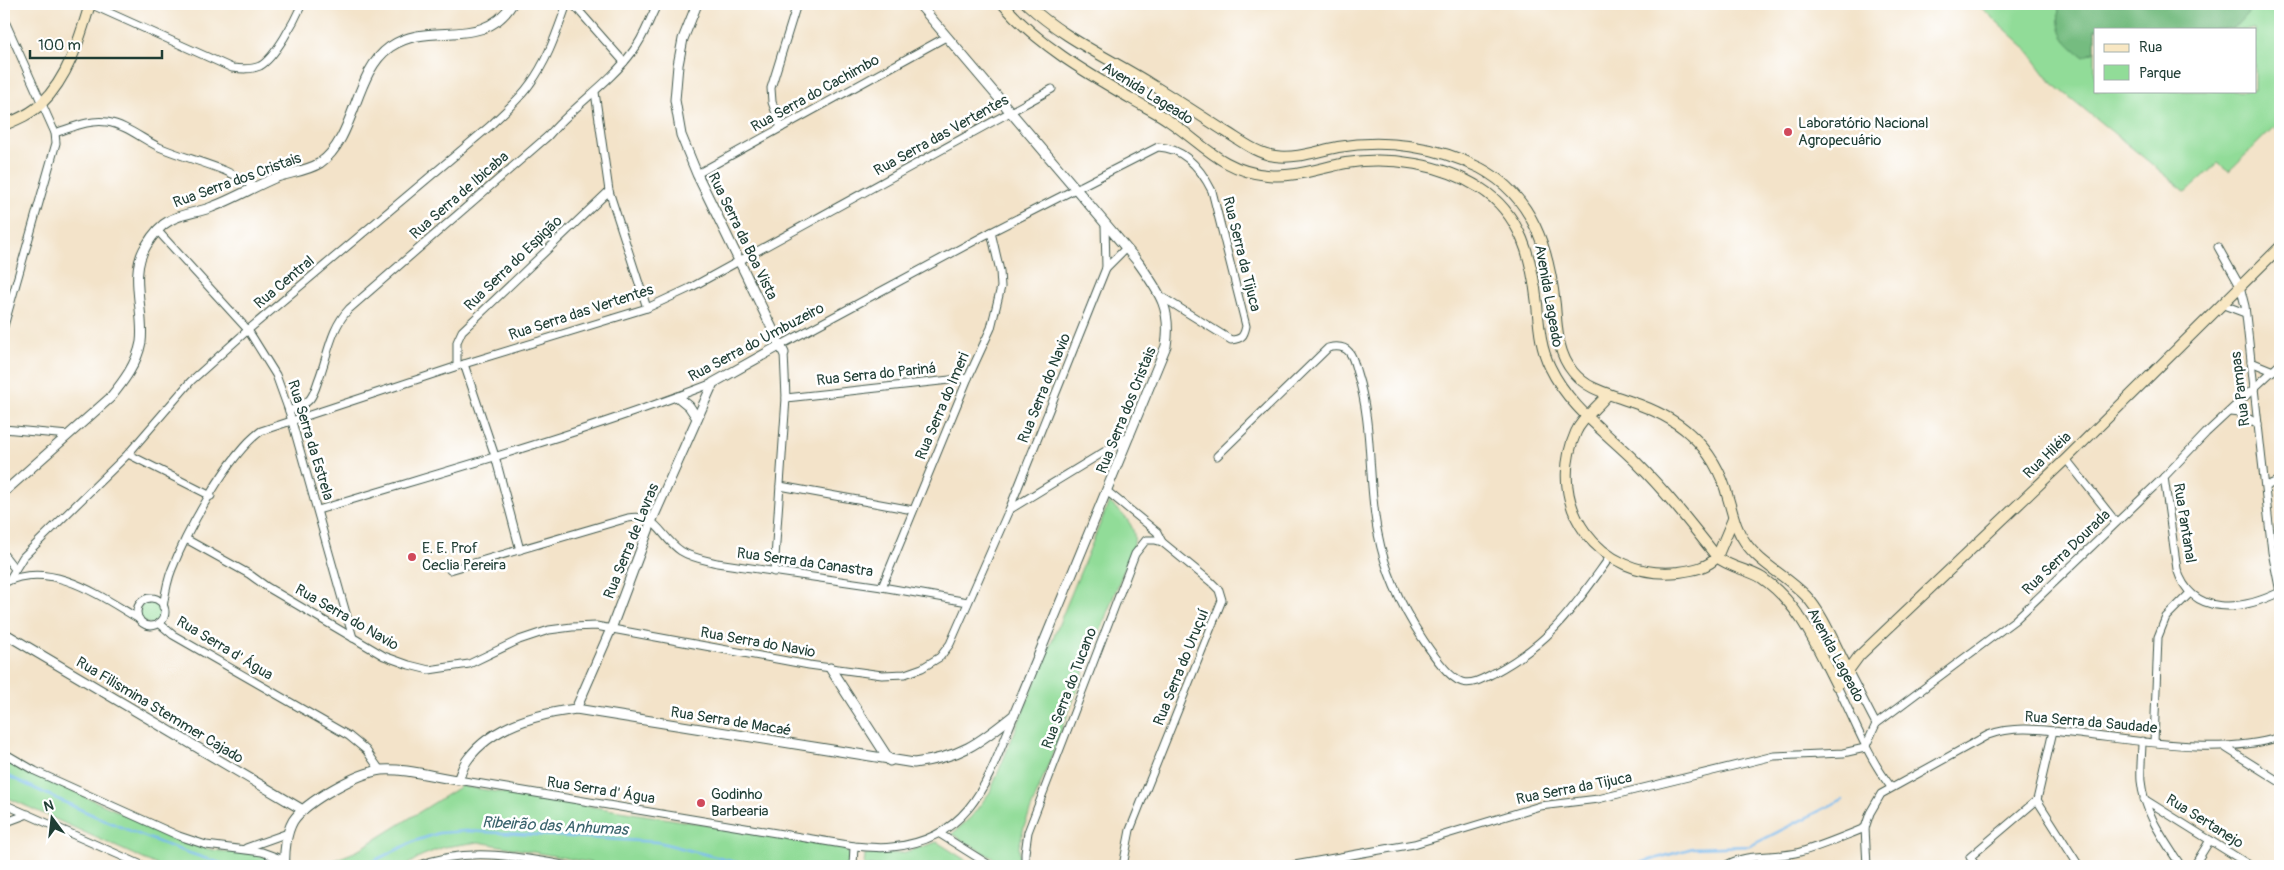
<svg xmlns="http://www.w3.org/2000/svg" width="2284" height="870" font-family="Pangolin,sans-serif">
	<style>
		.green { fill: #91dc98; stroke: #588c66; fill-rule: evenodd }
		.forest { fill: #74bc80; stroke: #4a7c5a }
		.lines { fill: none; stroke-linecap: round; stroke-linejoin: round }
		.stream { stroke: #7abcef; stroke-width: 2.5 }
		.minor-casing { stroke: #3f564a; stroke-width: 9 }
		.tertiary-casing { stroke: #3f564a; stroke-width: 11 }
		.secondary-casing { stroke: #3f564a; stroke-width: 12 }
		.minor { stroke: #fff; stroke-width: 7 }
		.tertiary { stroke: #fff; stroke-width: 9 }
		.secondary { stroke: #f8e7c3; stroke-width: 10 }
		.poi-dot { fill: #d1495b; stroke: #fff; stroke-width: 2 }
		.labels { text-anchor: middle; stroke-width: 5; stroke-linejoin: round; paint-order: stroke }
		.street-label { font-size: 15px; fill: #1f3d34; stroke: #fff }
		.poi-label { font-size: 15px; fill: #1f3d34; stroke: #fff; text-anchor: start }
		.water-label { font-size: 16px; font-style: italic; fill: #3a636c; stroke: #fff }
	</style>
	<rect width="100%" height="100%" fill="#fff"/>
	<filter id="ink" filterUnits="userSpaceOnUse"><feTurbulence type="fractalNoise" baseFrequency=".02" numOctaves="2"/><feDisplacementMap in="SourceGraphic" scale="10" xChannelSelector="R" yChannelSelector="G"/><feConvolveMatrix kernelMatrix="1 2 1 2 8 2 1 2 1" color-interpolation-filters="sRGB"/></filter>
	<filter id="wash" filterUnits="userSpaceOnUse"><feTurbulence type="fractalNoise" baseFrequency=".0096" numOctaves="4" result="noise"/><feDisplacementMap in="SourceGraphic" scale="20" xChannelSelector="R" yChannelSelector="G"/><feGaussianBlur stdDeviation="1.12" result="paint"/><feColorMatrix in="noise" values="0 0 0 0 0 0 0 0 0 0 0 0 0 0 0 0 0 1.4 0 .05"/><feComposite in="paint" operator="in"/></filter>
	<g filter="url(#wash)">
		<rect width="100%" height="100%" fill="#f3e3c9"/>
		<g class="green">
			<path d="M1977,4H2280V132L2274,127L2229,171L2218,163L2186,192L2051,82L2024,46ZM2095,29H2255V91H2095Z"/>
			<path d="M1109,502C1122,514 1137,524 1134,544L1024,827L1019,847L1020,866H1006L952,834L971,817L990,792Z"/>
			<circle cx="151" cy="612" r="12"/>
			<path d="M4,757C44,778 86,797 128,816C153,827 179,841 205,848C227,855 268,849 282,866H159L4,796Z"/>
			<polygon points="461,786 841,846 850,854 850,866 608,866 479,842 444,847 421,856 405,866 320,866 357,851"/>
			<polygon points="937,842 975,866 864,866 865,854 902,853"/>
		</g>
		<path class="forest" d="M2059,4H2256L2233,29H2095V52L2084,57C2061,39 2057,33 2059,4Z"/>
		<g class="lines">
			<g class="stream">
				<path d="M4,774C78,809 152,844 231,866"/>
				<polyline points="363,866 415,841 439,833 466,831 658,842 750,866"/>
				<polyline points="1629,866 1693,848 1750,846 1843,799"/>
			</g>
		</g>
	</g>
	<g filter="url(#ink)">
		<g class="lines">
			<defs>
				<g id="minor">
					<path d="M90,4L232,68C241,69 251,70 260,66C275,58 295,20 302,4"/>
					<polyline points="573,4 624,62"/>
					<polyline points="4,19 55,133 56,143 4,326"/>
					<polyline points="595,92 609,191 647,308"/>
					<polyline points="781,128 772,102 771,88 797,4"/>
					<path d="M55,133C71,128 90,119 107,122C126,125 142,139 159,147C191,161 226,166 254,187"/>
					<polyline points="697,174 946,37"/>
					<polyline points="157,230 248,330 276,375 289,411 353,638"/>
					<polyline points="2218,247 2240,286 2245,306 2272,552 2280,592"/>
					<polyline points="1106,268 1126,248"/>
					<polyline points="2221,304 2245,313"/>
					<path d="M781,345L991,232L1158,147C1185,148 1201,169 1212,191L1246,326C1244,336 1242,339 1231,340L1162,297"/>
					<polyline points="2251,362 2273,371"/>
					<polyline points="464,364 495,456 520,550"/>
					<polyline points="457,366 457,342 462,331 609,191"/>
					<polyline points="786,398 968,378"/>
					<path d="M289,411C296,408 305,405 310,399C314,394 316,387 318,381C328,356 330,329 349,309L548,136C574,105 609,84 633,51C643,39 648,23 655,9L649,4"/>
					<polyline points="2230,412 2239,413 2258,424"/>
					<polyline points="4,429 68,435"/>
					<polyline points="128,454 211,496"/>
					<path d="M1217,456L1328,348C1336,346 1344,346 1349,352C1354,358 1355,367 1357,373C1374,426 1367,481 1378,534C1385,571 1401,606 1422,638C1430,650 1448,678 1462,682C1473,685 1484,678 1494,673C1552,642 1573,608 1610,557"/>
					<polyline points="2066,459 2116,522"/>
					<path d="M2164,477L2177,569C2192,618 2243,610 2280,592"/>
					<polyline points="780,486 913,510"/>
					<polyline points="2266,486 2280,480"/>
					<polyline points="1108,492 1157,532 1162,542 1211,582 1219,590 1222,600 1130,830 1123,866"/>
					<path d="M318,510C449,470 584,433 713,383"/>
					<polyline points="1009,510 1130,436"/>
					<polyline points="186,539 249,574 267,587 384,656 409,665 429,670 469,664 519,640 549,630 572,627 596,626 809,665 882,675 905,674 922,668 940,657 950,644 1009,510 1106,268 1105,224"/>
					<polyline points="4,555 15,569"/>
					<path d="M450,570L628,518C658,513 659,536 681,551C692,558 705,560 717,563L882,587L968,602"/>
					<polyline points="774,572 786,398 784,353"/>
					<path d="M9,580L23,557L128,454L191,381L248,330L490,126C504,112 519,100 530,84C548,60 557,31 567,4"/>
					<path d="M4,583C50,559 100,596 139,619"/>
					<polyline points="882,587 968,378 991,328 1001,287 1000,271 991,232"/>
					<circle cx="151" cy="612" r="14"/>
					<path d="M163,607C165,594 167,581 172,569C187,531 228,455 261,431L464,364L647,308L690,288L1052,89"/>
					<polyline points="159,623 173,635 349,736 366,750 380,770"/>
					<polyline points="1849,672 1876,724"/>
					<path d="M1837,686C1855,721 1867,756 1891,787"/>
					<path d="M2142,741C2142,754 2140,768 2141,781C2144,813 2164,840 2181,866"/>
					<polyline points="2154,742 2158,637 2166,617 2190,593"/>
					<polyline points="1865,748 1876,724 2015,620 2164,477 2206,433 2280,364"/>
					<polyline points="2226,748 2280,782"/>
					<polyline points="4,753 35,771 179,836 206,845 262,852 284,860"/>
					<path d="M458,780L854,846C866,847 880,849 892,847C972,839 988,779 1014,716"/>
					<polyline points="2144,799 2251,866"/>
					<polyline points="2037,800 2079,866"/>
					<polyline points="4,804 144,866"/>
					<polyline points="4,823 28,814"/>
					<polyline points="940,834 991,866"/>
					<polyline points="246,848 288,833"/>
					<path d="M418,866C467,846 519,857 569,866"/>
					<polyline points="853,866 854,846"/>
					<polyline points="1025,866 1025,853 1028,832 1135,554 1146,540 1155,540 1162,542"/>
					<polyline points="1289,866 1414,844 1540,806 1598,799 1774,756 1843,753 1865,748"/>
					<path d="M1725,866C1746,852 1776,859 1800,852C1822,846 1844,836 1865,828"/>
					<path d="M1867,866L1865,828L1870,813L1881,794L1988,735C2017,724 2049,731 2079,734C2141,741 2221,756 2280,737"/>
					<polyline points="1976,866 1970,857 2037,800 2053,731"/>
					<polyline points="2194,866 2210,840"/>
				</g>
				<g id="tertiary">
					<polyline points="697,4 683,39 678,65 675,100 681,135 697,174 784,353"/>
					<polyline points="678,397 689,406 697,418"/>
					<path d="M4,492L110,398C123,382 137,364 141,342C145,311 128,274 146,246C152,236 159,226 169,221C182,213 198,213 212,207C234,199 255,186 277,177C292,172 307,171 320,163C356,138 354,72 390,47C430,19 482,52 512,4"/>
					<polyline points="4,633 303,810"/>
					<polyline points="830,668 890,761"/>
					<polyline points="576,709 611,629 652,520 713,383 781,345"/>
					<path d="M285,866C284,853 286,833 293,821C306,801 358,773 381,770C406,768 434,777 458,780C461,774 463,765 468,759C492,726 537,714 576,709L914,763C961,757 978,744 1014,715L1166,346C1172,308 1159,292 1138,262L919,4"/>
				</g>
				<g id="secondary">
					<path d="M1003,4C1037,44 1085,72 1130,98C1143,106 1157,112 1169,121C1203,144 1223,171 1267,175C1294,178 1320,168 1346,163C1390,156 1442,164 1480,188C1521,214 1532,259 1537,304C1539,326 1540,347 1550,367C1569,407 1606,432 1636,462C1666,492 1691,524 1717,557C1730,568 1748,569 1762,578C1800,604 1817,647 1837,686L1859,656L2066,459L2280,247"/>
					<path d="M1027,4C1063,38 1107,57 1149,83C1174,98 1198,114 1223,130C1240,140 1255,153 1275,156C1297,159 1317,151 1338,147C1386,139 1436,146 1480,168C1533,196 1549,250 1555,305C1557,328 1557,353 1573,372C1588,390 1607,393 1629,401C1650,408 1673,418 1690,434C1709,451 1722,474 1728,498C1733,514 1735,528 1745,542C1760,564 1787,576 1806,596C1823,614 1836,648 1849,672"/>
					<path d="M4,125C16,120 31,114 41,104C68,78 80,38 90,4"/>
					<path d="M1608,394C1599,406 1582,418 1576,432C1544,505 1599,581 1679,572C1693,570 1707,568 1717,557L1733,519"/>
				</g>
			</defs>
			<use href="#minor" class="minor-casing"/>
			<use href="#tertiary" class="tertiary-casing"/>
			<use href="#secondary" class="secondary-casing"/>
			<use href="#minor" class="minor"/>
			<use href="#tertiary" class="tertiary"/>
			<use href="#secondary" class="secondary"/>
		</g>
	</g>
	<g class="poi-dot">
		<circle cx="1788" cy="132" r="5"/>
		<circle cx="412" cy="557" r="5"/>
		<circle cx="701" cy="803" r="5"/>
	</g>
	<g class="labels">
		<g class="street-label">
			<text transform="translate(815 93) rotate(-29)" y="5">Rua Serra do Cachimbo</text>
			<text transform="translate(1148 93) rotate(32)" y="5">Avenida Lageado</text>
			<text transform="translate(941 135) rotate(-29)" y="5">Rua Serra das Vertentes</text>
			<text transform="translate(237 180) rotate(-20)" y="5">Rua Serra dos Cristais</text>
			<text transform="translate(459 195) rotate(-41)" y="5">Rua Serra de Ibicaba</text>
			<text transform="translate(743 236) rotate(64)" y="5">Rua Serra da Boa Vista</text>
			<text transform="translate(1242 254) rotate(76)" y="5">Rua Serra da Tijuca</text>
			<text transform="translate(513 263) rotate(-44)" y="5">Rua Serra do Espigão</text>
			<text transform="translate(284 282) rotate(-40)" y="5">Rua Central</text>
			<text transform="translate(1549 296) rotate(80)" y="5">Avenida Lageado</text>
			<text transform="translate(581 312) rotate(-18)" y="5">Rua Serra das Vertentes</text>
			<text transform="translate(756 342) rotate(-28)" y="5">Rua Serra do Umbuzeiro</text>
			<text transform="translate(876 374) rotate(-6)" y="5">Rua Serra do Pariná</text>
			<text transform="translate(1044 388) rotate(-68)" y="5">Rua Serra do Navio</text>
			<text transform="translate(2240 389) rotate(-97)" y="5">Rua Pampas</text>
			<text transform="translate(942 406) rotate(-67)" y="5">Rua Serra do Imeri</text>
			<text transform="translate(1126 410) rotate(-68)" y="5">Rua Serra dos Cristais</text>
			<text transform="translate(311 440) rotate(73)" y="5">Rua Serra da Estrela</text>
			<text transform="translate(2047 455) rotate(-44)" y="5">Rua Hiléia</text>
			<text transform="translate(2185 523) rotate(81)" y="5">Rua Pantanal</text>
			<text transform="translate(631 541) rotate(-68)" y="5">Rua Serra de Lavras</text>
			<text transform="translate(2066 552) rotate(-44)" y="5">Rua Serra Dourada</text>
			<text transform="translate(805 562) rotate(8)" y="5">Rua Serra da Canastra</text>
			<text transform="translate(347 617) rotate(30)" y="5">Rua Serra do Navio</text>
			<text transform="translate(758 642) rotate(10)" y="5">Rua Serra do Navio</text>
			<text transform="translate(225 648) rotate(31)" y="5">Rua Serra d' Água</text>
			<text transform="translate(1836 655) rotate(62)" y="5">Avenida Lageado</text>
			<text transform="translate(1181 667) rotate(-68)" y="5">Rua Serra do Uruçuí</text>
			<text transform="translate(1069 688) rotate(-69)" y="5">Rua Serra do Tucano</text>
			<text transform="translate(160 710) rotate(31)" y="5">Rua Filismina Stemmer Cajado</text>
			<text transform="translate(731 721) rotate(9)" y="5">Rua Serra de Macaé</text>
			<text transform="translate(2091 722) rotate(5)" y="5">Rua Serra da Saudade</text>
			<text transform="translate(1574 788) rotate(-11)" y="5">Rua Serra da Tijuca</text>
			<text transform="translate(601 790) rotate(9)" y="5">Rua Serra d' Água</text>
			<text transform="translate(2205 821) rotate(32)" y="5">Rua Sertanejo</text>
		</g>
		<g class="poi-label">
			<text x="1798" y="128">Laboratório Nacional<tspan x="1798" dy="17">Agropecuário</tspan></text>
			<text x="422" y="553">E. E. Prof<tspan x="422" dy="17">Ceclia Pereira</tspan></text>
			<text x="711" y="799">Godinho<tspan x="711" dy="17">Barbearia</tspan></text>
		</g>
		<g class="water-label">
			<text transform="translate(555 825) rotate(3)" y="6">Ribeirão das Anhumas</text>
		</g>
	</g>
	<rect width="2284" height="870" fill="none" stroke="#fff" stroke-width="20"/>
	<rect x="2094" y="28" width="162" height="65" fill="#ffffff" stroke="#a5b1ae"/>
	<rect x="2104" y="44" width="25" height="8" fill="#f8e7c3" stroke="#a5b1ae"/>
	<text x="2139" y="52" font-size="15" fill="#1f3d34">Rua</text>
	<rect x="2104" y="65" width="25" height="15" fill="#91dc98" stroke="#a5b1ae"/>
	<text x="2139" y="78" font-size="15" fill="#1f3d34">Parque</text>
	<g transform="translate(52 818) rotate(345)" stroke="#ffffff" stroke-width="4" paint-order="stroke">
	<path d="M0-4L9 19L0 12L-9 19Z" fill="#1f3d34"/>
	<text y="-8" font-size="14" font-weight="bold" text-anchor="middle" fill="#1f3d34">N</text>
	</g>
	<path d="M30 50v8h132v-8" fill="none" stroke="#1f3d34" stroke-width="2.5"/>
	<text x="38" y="50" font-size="15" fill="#1f3d34" stroke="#ffffff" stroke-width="4" paint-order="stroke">100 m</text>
</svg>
